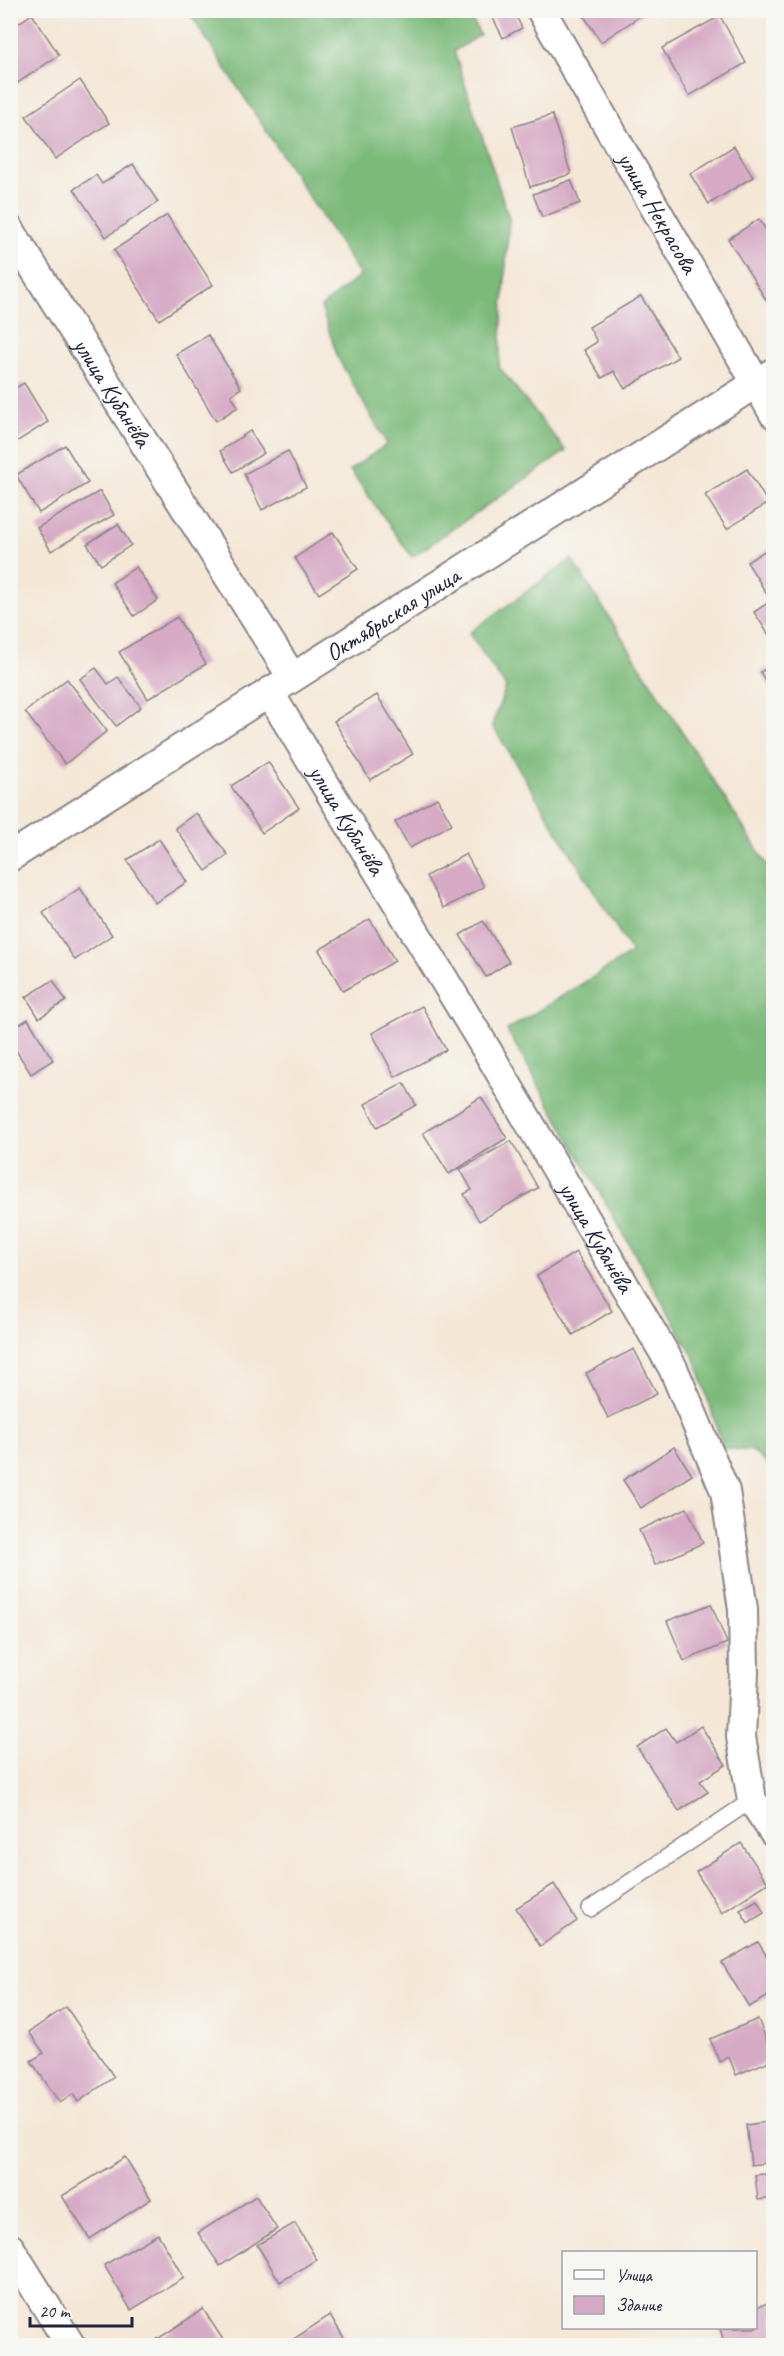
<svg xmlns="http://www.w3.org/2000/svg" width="784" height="2356" font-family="Caveat,sans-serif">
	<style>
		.forest { fill: #7cba7a; stroke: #4f6e5a; stroke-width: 1.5 }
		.building { fill: #d6aac5 }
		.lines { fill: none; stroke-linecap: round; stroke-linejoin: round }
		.service-casing { stroke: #8b8488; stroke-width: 18 }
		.minor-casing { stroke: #8b8488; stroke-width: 32 }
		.service { stroke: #fff; stroke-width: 15 }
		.minor { stroke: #fff; stroke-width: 28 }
		.labels { text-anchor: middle; stroke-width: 6; stroke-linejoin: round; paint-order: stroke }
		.street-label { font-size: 24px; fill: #22223b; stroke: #f6f6f2 }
	</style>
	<rect width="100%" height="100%" fill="#f6f6f2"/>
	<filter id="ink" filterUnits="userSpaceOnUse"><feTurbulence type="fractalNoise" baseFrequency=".0167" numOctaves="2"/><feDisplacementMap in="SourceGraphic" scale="12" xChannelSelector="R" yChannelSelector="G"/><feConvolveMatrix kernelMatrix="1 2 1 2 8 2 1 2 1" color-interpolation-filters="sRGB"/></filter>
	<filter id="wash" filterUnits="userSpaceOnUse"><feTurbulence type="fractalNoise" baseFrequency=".008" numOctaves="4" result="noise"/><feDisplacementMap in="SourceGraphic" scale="24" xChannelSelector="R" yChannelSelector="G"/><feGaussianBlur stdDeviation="1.35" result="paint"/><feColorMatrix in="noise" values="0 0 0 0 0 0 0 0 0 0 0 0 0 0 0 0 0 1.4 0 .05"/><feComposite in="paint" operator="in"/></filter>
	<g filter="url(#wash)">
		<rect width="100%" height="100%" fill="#f4e7d6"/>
		<g class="forest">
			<polygon points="188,11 468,11 480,35 454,51 509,218 499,367 566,451 412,557 350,470 387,444 338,358 321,307 360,275"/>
			<polygon points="572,559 773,874 773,1469 752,1451 723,1448 696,1361 507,1030 632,953 492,725 506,687 469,633"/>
		</g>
		<g id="blocks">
			<g class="building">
				<polygon points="489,10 513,10 522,28 503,38"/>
				<polygon points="580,10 645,10 646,12 601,42"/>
				<polygon points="32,14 59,55 10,88 10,29"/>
				<polygon points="720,16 746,63 689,96 662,48"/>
				<polygon points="80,80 109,123 55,159 26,116"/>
				<polygon points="552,115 571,174 530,187 512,127"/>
				<polygon points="734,146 753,177 709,204 690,174"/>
				<polygon points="133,164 158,202 106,237 74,189 96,175 102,184"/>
				<polygon points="571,180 580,203 542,217 533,194"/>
				<polygon points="167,215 213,285 159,320 114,250"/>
				<polygon points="759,219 774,242 774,299 768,303 728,239"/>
				<polygon points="641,296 678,357 625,389 614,371 602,378 584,350 597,342 589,327"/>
				<polygon points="208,335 241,388 231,395 238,407 216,421 176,354"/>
				<polygon points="24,383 48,422 10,446 10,391"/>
				<polygon points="250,431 264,453 233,472 220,451"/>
				<polygon points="65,445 88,483 39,513 16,475"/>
				<polygon points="288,451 306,487 262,510 244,474"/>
				<polygon points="747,469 768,503 727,529 705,495"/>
				<polygon points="100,491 114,515 51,551 37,528"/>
				<polygon points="118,524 131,545 101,565 87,544"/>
				<polygon points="333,532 358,569 319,594 295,558"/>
				<polygon points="774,545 774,593 768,596 747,562"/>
				<polygon points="136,567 158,600 134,616 112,583"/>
				<polygon points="774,599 774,637 771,638 754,612"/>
				<polygon points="177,617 206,664 148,699 119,652"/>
				<polygon points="774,664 774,695 760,672"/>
				<polygon points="96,668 108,684 118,677 141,707 116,726 80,679"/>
				<polygon points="67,679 107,731 65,764 25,712"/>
				<polygon points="377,695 413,754 370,780 334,721"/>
				<polygon points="268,762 299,808 262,833 231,786"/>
				<polygon points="437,798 452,824 410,848 395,822"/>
				<polygon points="196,813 228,855 206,871 175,828"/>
				<polygon points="159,839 187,882 155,903 127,860"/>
				<polygon points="466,854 484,887 444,908 426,876"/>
				<polygon points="80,888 112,935 75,960 43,913"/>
				<polygon points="370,919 395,961 343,991 319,950"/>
				<polygon points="483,921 509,962 486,977 460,935"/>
				<polygon points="53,980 66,1001 39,1018 26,997"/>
				<polygon points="422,1006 446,1050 395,1077 372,1033"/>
				<polygon points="28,1019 53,1060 31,1074 10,1041 10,1030"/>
				<polygon points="404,1083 416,1105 377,1127 365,1104"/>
				<polygon points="481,1097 507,1138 449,1174 423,1133"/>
				<polygon points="511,1141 538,1188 479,1221 464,1194 472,1190 460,1169"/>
				<polygon points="576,1252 612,1311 573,1335 537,1276"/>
				<polygon points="634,1349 657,1394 608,1418 586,1373"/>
				<polygon points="674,1447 692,1475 641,1508 623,1480"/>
				<polygon points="687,1508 703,1543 655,1565 639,1530"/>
				<polygon points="711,1604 727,1643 684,1661 667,1621"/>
				<polygon points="701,1726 726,1765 700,1781 708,1792 679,1811 637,1747 666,1728 676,1742"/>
				<polygon points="741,1843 768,1883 722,1913 696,1872"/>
				<polygon points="554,1884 577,1921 540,1946 516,1908"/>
				<polygon points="757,1900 764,1913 748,1923 740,1910"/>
				<polygon points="758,1942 774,1968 774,1993 749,2007 722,1963"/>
				<polygon points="66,2007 114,2077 78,2102 73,2094 60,2103 31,2061 44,2053 29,2032"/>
				<polygon points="758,2019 774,2059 736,2075 729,2057 720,2062 710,2039"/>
				<polygon points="774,2121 774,2162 751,2165 746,2125"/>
				<polygon points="125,2157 151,2199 90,2239 62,2196"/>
				<polygon points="774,2173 774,2198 758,2200 755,2175"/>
				<polygon points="256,2196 277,2229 220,2266 198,2233"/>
				<polygon points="295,2223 317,2260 280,2282 257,2245"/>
				<polygon points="158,2234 184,2278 131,2310 104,2265"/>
				<polygon points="774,2301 774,2338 750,2346 725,2346 720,2328 756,2328 756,2307"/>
				<polygon points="203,2309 227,2346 147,2346"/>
				<polygon points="330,2315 349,2346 283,2346"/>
			</g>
		</g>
	</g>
	<g filter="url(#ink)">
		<use href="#blocks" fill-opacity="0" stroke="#8b8488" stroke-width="1.5"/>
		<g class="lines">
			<defs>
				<polyline id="service" points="590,1909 752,1800"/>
				<g id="minor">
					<path id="s1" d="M541,10L774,414"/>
					<path id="s2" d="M10,230L292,677"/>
					<path id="s3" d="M269,692L488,1052L673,1368L725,1491L743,1609L744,1673L741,1737L752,1800L774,1833"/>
					<path id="s4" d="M10,857L774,372"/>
					<polyline points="10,2248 71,2346"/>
				</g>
			</defs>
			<use href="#service" class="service-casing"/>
			<use href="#minor" class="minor-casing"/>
			<use href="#service" class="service"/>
			<use href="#minor" class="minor"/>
		</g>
	</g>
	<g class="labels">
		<g class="street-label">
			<text dy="8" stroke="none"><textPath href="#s1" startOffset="234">улица Некрасова</textPath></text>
			<text dy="8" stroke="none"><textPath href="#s2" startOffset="192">улица Кубанёва</textPath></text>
			<text dy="8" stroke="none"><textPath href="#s4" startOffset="453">Октябрьская улица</textPath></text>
			<text dy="8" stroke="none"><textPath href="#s3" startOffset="150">улица Кубанёва</textPath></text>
			<text dy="8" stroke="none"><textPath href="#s3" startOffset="636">улица Кубанёва</textPath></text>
		</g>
	</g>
	<rect width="784" height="2356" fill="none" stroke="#f6f6f2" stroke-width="36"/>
	<rect x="562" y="2251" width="195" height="78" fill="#f6f6f2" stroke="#a1a1a9" stroke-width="1.5"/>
	<rect x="574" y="2270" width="30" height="9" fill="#ffffff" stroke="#a1a1a9" stroke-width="1.5"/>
	<text x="616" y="2281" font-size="18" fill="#22223b">Улица</text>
	<rect x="574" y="2296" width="30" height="18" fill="#d6aac5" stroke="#a1a1a9" stroke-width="1.5"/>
	<text x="616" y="2311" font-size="18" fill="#22223b">Здание</text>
	<path d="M30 2317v9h102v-9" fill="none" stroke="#22223b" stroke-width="3"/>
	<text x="39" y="2317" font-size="18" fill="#22223b" stroke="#f6f6f2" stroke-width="4.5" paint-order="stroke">20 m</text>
</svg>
